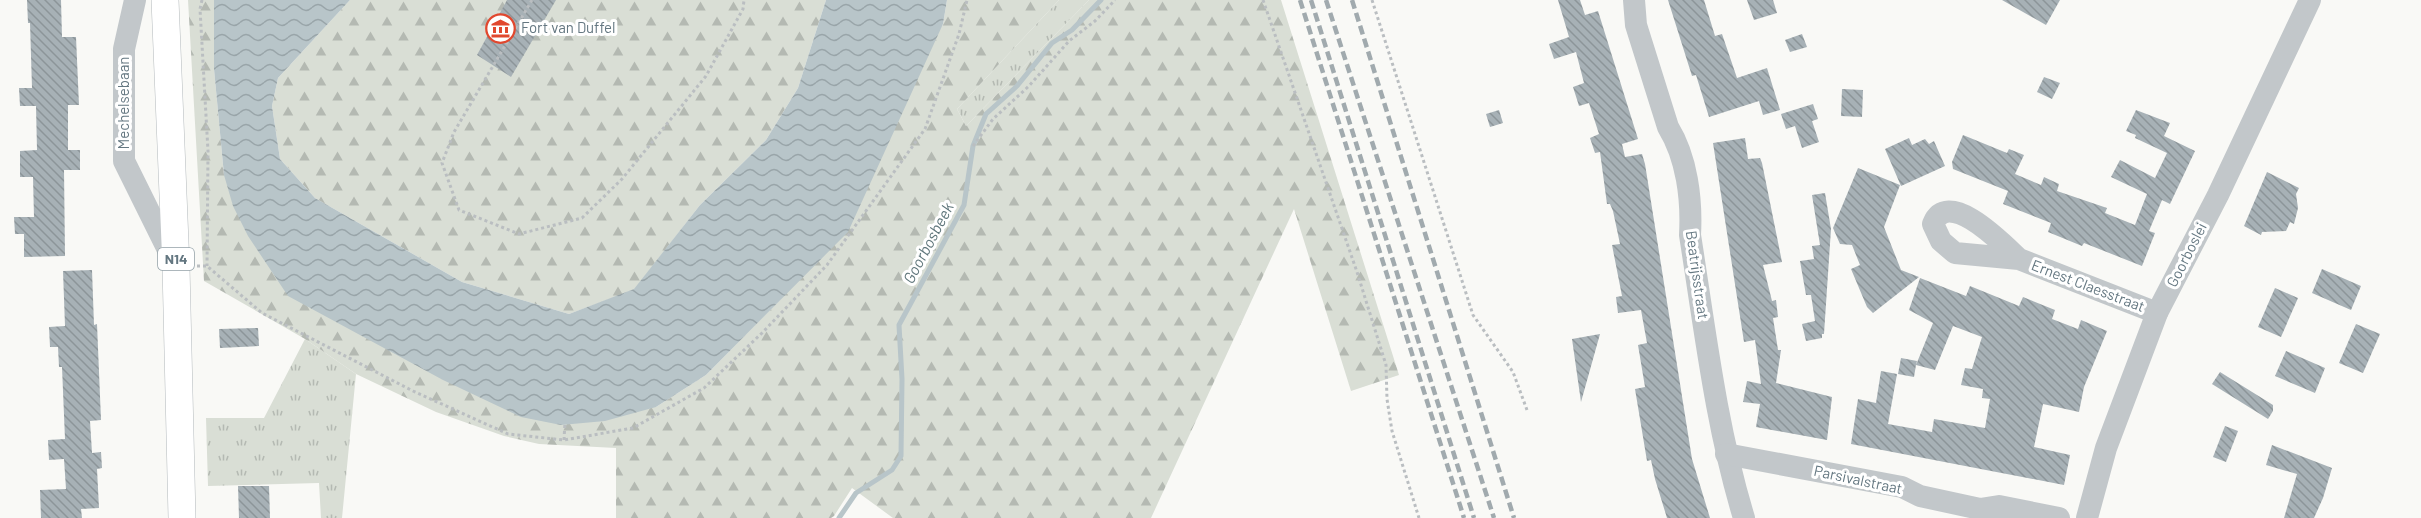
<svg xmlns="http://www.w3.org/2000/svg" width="2421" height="518" font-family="Barlow,sans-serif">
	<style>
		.grass { fill: url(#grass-tufts) }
		.forest { fill: url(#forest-firs) }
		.water { fill: url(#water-waves) }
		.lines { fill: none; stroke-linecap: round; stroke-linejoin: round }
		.stream { stroke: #b8c5c9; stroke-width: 5 }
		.building { fill: url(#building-back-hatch) }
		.major-casing { stroke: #b4babd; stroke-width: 28 }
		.path { stroke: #babec1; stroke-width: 3; stroke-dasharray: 3 3; stroke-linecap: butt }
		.minor { stroke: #c2c7ca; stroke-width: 22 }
		.major { stroke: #fff; stroke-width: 27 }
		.rail { stroke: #a1aaae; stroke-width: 4.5; stroke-dasharray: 9 4.5; stroke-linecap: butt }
		.labels { text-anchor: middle; stroke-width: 6; stroke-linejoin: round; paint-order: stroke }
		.shield { fill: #fff; stroke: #92a0a7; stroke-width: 1.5 }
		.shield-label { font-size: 14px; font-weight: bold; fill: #647781 }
		.poi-label { font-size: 15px; fill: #647781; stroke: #fff; text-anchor: start }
		.street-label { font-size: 15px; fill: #647781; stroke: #fff }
		.water-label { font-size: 16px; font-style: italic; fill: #5f767b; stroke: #fff }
	</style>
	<defs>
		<pattern id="grass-tufts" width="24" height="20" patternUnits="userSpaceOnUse" patternTransform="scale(1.5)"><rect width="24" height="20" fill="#d9ded5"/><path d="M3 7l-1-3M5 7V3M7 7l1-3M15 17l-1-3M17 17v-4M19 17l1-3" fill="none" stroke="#b4b9b2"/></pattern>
		<pattern id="forest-firs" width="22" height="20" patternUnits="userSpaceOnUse" patternTransform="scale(1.5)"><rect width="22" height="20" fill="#d9ded5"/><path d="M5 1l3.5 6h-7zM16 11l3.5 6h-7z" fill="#b4b9b2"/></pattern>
		<pattern id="water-waves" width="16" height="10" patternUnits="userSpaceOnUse" patternTransform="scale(1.5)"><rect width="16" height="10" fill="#b8c5c9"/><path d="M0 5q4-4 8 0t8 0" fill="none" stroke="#99a5a9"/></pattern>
		<pattern id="building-back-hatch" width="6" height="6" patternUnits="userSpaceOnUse" patternTransform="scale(1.5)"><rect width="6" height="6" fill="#a7b1b6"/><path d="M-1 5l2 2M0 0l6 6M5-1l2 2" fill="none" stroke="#8c9599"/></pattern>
	</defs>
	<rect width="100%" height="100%" fill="#f9f9f6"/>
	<g class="grass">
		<polygon points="1059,0 1089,0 966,126 957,109"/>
		<polygon points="305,339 356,374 342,518 321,518 319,483 208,486 206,418 264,418"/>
	</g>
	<g class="forest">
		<polygon points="188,0 214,0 214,69 224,175 656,407 706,375 781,299 943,24 947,0 1059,0 957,109 966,126 1089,0 1281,0 1399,375 1351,391 1294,209 1151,518 893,518 852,488 834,516 831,518 616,518 616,448 539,444 504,436 436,412 356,374 305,339 204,281"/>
		<polygon points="350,0 826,0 798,88 766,140 700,205 634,290 569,314 462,282 315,198 280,159 272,106 278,78"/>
	</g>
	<polygon class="water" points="214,0 350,0 278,78 272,106 280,159 315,198 462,282 569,314 634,289 700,205 766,140 798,88 826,0 947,0 943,24 848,232 706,375 656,407 605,421 561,425 521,417 443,380 288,296 248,236 233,206 224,175 214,69"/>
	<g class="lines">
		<polyline class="stream" points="839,518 856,493 892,470 901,456 902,379 899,325 964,205 973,146 986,114 1017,86 1052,43 1072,30 1101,0"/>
	</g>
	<g class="building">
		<polygon points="27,0 61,0 62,37 76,37 79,105 68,105 68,150 80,150 80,170 64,170 65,256 24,257 24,234 15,234 14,217 34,217 33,177 20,177 20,151 37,150 36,106 20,106 19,88 32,88 30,23 28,23"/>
		<polygon points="507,0 556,0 511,77 477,55"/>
		<polygon points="1558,0 1580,0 1585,15 1598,11 1638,139 1622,144 1625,157 1642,154 1645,164 1692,459 1710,518 1667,518 1655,479 1651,460 1647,461 1635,389 1645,387 1638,345 1647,343 1641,310 1618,313 1616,297 1622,296 1612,245 1620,244 1613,211 1610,204 1607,204 1600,152 1595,153 1590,138 1599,134 1589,103 1579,106 1573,87 1584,83 1576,52 1554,59 1549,44 1569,37"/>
		<polygon points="1668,0 1704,0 1715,36 1722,34 1737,78 1767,68 1780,110 1763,115 1759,101 1709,117 1696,75 1692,76"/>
		<polygon points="1747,0 1773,0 1777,13 1754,20"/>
		<polygon points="2002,0 2060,0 2046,25"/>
		<polygon points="1802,34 1807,47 1790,52 1785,40"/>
		<polygon points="2044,77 2060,83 2052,99 2037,92"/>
		<polygon points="1842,89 1863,90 1862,117 1841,116"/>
		<polygon points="1813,104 1818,119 1812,121 1819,142 1802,148 1795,126 1786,129 1781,114"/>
		<polygon points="1499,110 1503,123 1490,127 1486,114"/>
		<polygon points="2136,110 2170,123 2164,136 2195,151 2170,204 2162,200 2149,231 2155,233 2142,266 2084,243 2082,246 2048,232 2051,223 2003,204 2008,191 1953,169 1952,162 1963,135 2007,153 2009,149 2024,155 2015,174 2041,185 2044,177 2059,184 2057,191 2107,208 2105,213 2135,225 2147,194 2111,177 2120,160 2155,178 2167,153 2135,138 2136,135 2126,131"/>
		<polygon points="1745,138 1748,159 1760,158 1762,163 1782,262 1763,265 1772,301 1776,300 1778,317 1773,318 1778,350 1781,350 1776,383 1832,397 1827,440 1756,427 1760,404 1743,402 1747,381 1761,384 1755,340 1744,342 1713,143"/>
		<polygon points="1909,138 1912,145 1925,139 1929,144 1934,141 1945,166 1901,186 1885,149"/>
		<polygon points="1858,168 1900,185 1884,227 1901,270 1919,277 1873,313 1867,307 1851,269 1860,265 1852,245 1840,244 1833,228"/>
		<polygon points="2267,172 2299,188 2296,194 2298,208 2294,224 2290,222 2286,231 2262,232 2261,235 2244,226"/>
		<polygon points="1825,193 1831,229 1824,334 1822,334 1822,338 1806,341 1802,324 1815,321 1811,295 1806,295 1800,261 1814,259 1812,246 1820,245 1812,195"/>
		<polygon points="2322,269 2361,286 2351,310 2312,293"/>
		<polygon points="92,270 94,325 97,324 101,420 90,421 92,453 101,452 102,468 97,469 99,508 81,509 82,518 41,518 40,490 66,489 64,459 49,460 48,440 65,439 62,367 59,367 58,347 50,347 49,327 65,326 63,271"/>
		<polygon points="1920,278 1966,296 1970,286 2019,306 2023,297 2055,310 2052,319 2078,329 2081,320 2107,331 2084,387 2079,412 2043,404 2034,447 2070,455 2064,485 1851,444 1858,399 1876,403 1881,371 1897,374 1888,424 1932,432 1934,419 1985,428 1990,399 1982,398 1983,389 1961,385 1965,368 1972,369 1982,337 1953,326 1935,370 1916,365 1914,377 1898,374 1901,358 1917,361 1916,365 1933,323 1909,310"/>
		<polygon points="2275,288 2298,298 2281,337 2258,327"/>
		<polygon points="2356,324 2380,334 2363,373 2339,363"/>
		<polygon points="258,328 259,346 220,348 219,329"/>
		<polygon points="1600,334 1581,402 1572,339"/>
		<polygon points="2286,351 2325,368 2315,393 2275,376"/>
		<polygon points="2220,372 2273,405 2273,411 2268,419 2212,384"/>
		<polygon points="2225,426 2238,431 2226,462 2213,457"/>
		<polygon points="2272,445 2332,468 2323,498 2314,518 2284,518 2297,474 2266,465"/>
		<polygon points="238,486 269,486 270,518 239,518"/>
	</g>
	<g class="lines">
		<defs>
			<polyline id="major" points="165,0 176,267 182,518"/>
		</defs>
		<use href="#major" class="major-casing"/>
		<g class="path">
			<polyline points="202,0 200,9 208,151 207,266"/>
			<polyline points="532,0 454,132 442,163 459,210 519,234 582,218 622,179 706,76 743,9 744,0"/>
			<polyline points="1263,0 1357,272 1386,365 1387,399 1392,431 1419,518"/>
			<polyline points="1372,0 1473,315 1513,372 1527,410"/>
			<polyline points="973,146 993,119 1029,86 1069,41 1095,21 1115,0"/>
			<polyline points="197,266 207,266 262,313 413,391 508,434 564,440 633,428 704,388 762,333 827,265 925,129 959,34 967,0"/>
			<polyline points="564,440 565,422"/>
		</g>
		<g class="minor">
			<polyline points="135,0 124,49 124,161 175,264"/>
			<path d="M1634,0L1636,25L1668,127C1687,158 1692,199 1690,235C1705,330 1716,426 1744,518"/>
			<path d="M2019,259C2005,246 1948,186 1933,224L1941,241L1955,253L2019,259L2157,313"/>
			<polyline points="1726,454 1902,487 1920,496 1980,509 1999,506 2059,518"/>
			<polyline points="2087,518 2106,448 2157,313 2218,195 2310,0"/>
		</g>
		<use href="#major" class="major"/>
		<g class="rail">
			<polyline points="1300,0 1464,518"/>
			<polyline points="1311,0 1474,518"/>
			<polyline points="1326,0 1494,518"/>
			<polyline points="1352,0 1514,518"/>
		</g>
	</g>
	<defs>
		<symbol id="museum-ring" viewBox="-11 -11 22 22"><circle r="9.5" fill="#fff" stroke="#e1482f" stroke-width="1.5"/><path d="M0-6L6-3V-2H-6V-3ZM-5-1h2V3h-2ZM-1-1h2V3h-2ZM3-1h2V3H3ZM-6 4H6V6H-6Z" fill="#e1482f"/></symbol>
	</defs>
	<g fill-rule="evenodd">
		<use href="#museum-ring" x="484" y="12" width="33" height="33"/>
	</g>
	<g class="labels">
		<rect class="shield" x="158" y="248" width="36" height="22" rx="4.5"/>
		<g class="shield-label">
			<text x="176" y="264">N14</text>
		</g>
		<g class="poi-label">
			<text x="521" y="33">Fort van Duffel</text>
		</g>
		<g class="street-label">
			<text transform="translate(124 103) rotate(-90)" y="5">Mechelsebaan</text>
			<text transform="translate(2187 255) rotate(-63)" y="5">Goorboslei</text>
			<text transform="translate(1697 275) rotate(82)" y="5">Beatrijsstraat</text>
			<text transform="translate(2088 286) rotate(21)" y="5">Ernest Claesstraat</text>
			<text transform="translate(1858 480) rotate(12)" y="5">Parsivalstraat</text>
		</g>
		<g class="water-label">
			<text transform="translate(928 243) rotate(-62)" y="6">Goorbosbeek</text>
		</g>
	</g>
</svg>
